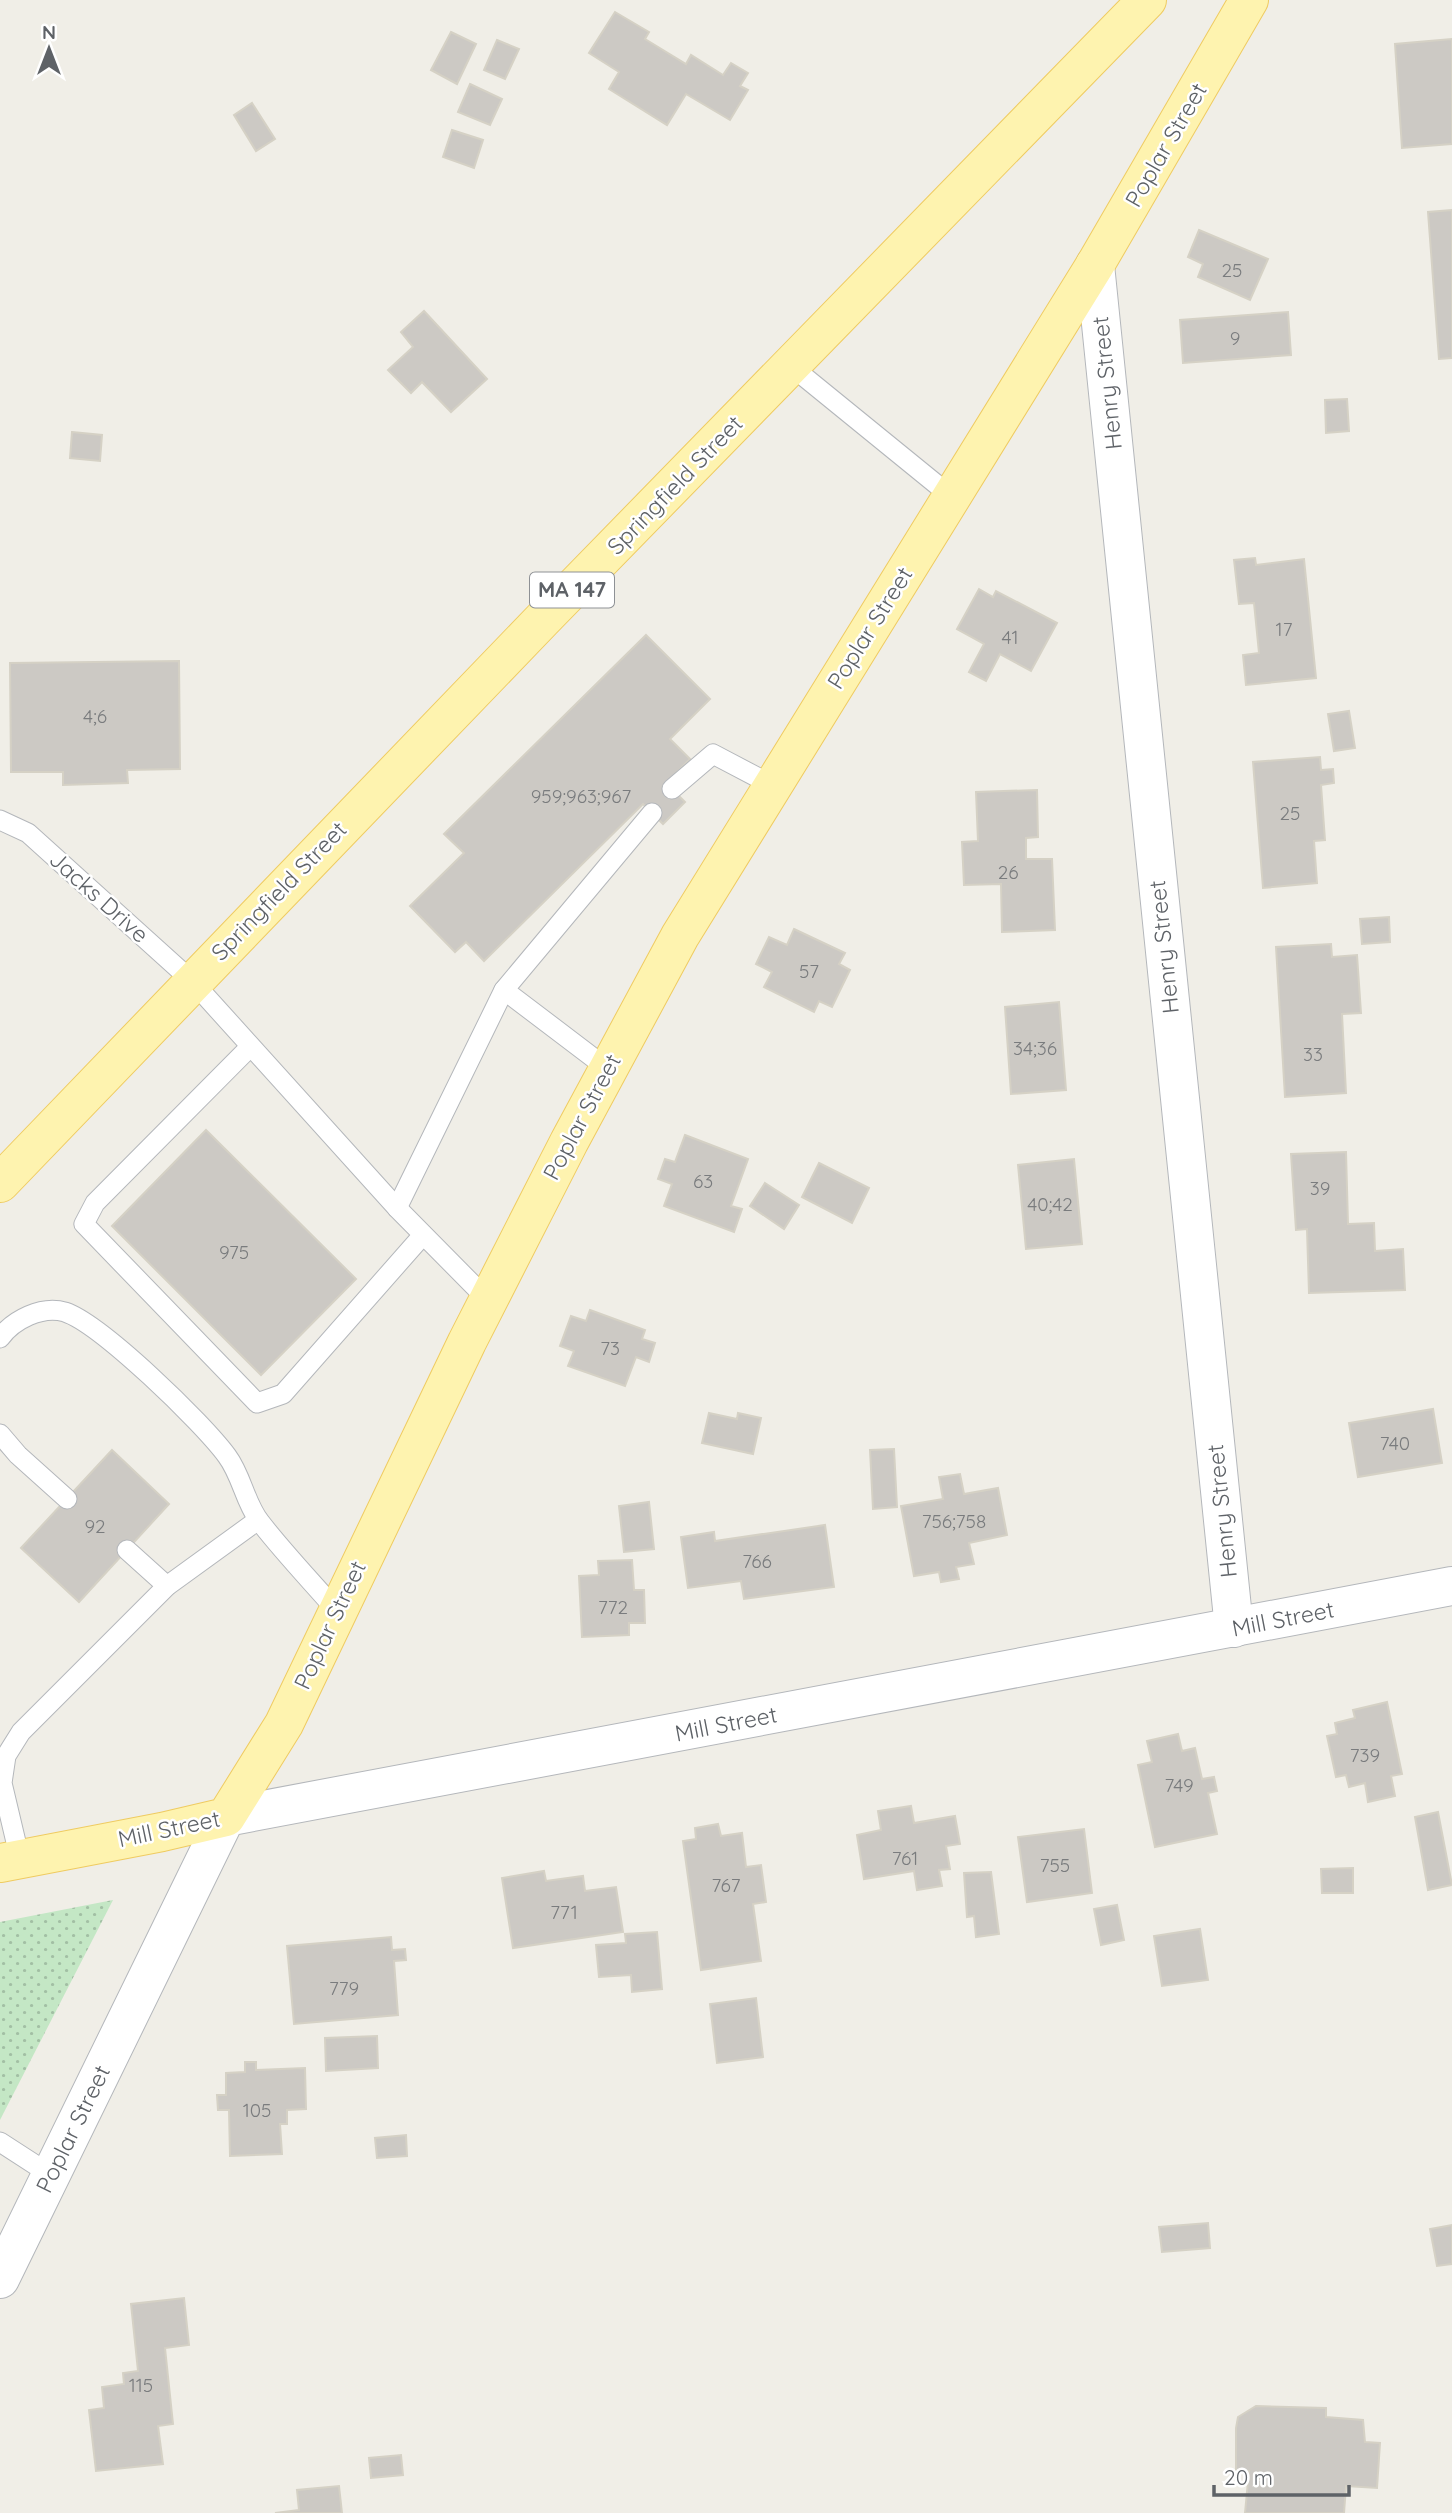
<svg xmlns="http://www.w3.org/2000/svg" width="1452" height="2513" font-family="Quicksand,sans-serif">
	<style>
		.park { fill: url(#park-dots) }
		.building { fill: #ccc9c4; stroke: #d5d1c5; stroke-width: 2 }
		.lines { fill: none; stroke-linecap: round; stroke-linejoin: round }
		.service-casing { stroke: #b4b7bb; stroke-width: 21 }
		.minor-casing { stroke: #b4b7bb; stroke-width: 40 }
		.tertiary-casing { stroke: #b4b7bb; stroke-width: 40 }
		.primary-casing { stroke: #efcb61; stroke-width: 40 }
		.service { stroke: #fff; stroke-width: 19 }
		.minor { stroke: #fff; stroke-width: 38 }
		.tertiary { stroke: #fff; stroke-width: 38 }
		.primary { stroke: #fef3af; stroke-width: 38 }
		.labels { text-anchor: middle; stroke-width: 5; stroke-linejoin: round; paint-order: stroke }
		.number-label { font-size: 19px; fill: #7a7c7e }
		.shield { fill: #fff; stroke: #8e9195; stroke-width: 2 }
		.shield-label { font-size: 21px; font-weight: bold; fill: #5e6267 }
		.street-label { font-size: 23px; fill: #5e6267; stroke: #fff }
	</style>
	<defs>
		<pattern id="park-dots" width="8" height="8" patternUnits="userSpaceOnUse" patternTransform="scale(1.75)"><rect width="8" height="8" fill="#c4e7c5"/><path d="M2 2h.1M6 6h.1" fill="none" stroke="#a2bfa4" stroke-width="1.8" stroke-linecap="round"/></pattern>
	</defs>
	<rect width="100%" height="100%" fill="#f0eee7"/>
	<polygon class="park" points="113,1900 0,2120 0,1922"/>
	<g class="building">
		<polygon points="615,12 649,32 645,39 686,64 691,55 723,75 731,63 748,73 740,86 748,90 730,120 686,94 667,125 609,89 619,72 589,53"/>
		<polygon points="451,32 476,44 457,84 431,70"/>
		<polygon points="1452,39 1452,144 1402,148 1395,44"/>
		<polygon points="497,40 519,49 505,79 484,70"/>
		<polygon points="470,84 502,99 490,125 458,112"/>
		<polygon points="252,103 275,139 256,151 234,115"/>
		<polygon points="452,130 483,140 474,168 443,157"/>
		<polygon points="1452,210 1452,358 1439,359 1428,212"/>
		<polygon points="1199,230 1268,259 1250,300 1198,277 1203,264 1188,257"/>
		<polygon points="424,311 487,379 451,412 422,382 411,393 388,370 413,347 401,332"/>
		<polygon points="1288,312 1291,355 1183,363 1180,320"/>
		<polygon points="1347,399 1349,431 1326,433 1325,400"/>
		<polygon points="72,432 102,435 100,461 70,458"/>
		<polygon points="1255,558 1256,565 1304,559 1316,678 1246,685 1243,655 1259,653 1254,603 1239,604 1234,560"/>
		<polygon points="979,589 993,597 996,591 1057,623 1031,671 1000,654 986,681 969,672 984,644 957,629"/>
		<polygon points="646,635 710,699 670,739 690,759 666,783 685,802 663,824 643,804 484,961 466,942 455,952 410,906 464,853 444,834"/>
		<polygon points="179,661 180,769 127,770 128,783 63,785 63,772 11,772 10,663"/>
		<polygon points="1349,711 1355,748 1334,751 1328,714"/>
		<polygon points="1320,757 1321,770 1333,769 1334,783 1321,785 1325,840 1314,841 1317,883 1263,888 1253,762"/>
		<polygon points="1037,790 1038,837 1026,838 1026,859 1052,859 1055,930 1002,932 1001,884 964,885 962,842 978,841 976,792"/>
		<polygon points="1389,917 1390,942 1362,944 1360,919"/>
		<polygon points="794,929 845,953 839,964 850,970 832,1007 819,1001 814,1012 764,987 772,972 756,964 769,937 787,945"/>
		<polygon points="1331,944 1332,957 1357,955 1361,1013 1342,1014 1346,1093 1285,1097 1276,947"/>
		<polygon points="1059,1002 1066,1090 1011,1094 1005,1007"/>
		<polygon points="206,1130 356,1279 261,1375 112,1226"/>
		<polygon points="685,1135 748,1159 731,1206 742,1209 734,1232 664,1206 672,1184 658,1179 665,1159 675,1162"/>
		<polygon points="1346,1152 1348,1224 1374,1223 1375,1251 1403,1249 1405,1290 1309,1293 1307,1229 1296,1230 1291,1154"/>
		<polygon points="1074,1159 1082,1244 1026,1249 1018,1165"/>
		<polygon points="819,1163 869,1188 852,1223 802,1197"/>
		<polygon points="765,1183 799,1205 784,1229 750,1206"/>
		<polygon points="590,1310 645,1330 642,1339 655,1343 649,1362 636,1357 625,1386 568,1366 574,1351 560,1346 571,1316 586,1321"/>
		<polygon points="1433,1409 1442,1463 1358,1477 1349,1423"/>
		<polygon points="709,1413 737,1419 738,1413 761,1418 753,1454 702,1443"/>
		<polygon points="894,1449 897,1507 873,1509 870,1450"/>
		<polygon points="112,1450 169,1504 79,1602 21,1548"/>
		<polygon points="960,1474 964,1494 998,1488 1007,1535 969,1543 974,1564 956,1567 959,1579 941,1582 939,1572 914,1576 901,1506 943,1499 939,1477"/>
		<polygon points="649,1502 654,1549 624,1552 619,1506"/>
		<polygon points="825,1525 834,1587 744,1599 741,1581 688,1588 681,1537 714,1532 715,1541"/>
		<polygon points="632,1560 634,1590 644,1590 645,1623 629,1623 629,1635 582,1637 579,1576 599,1575 598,1561"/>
		<polygon points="1387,1702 1402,1774 1391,1776 1395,1796 1368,1802 1365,1783 1349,1787 1346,1775 1336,1777 1327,1736 1337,1734 1335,1723 1355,1718 1353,1710"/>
		<polygon points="1178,1734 1182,1751 1195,1748 1202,1779 1214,1777 1217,1791 1208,1793 1217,1834 1155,1847 1138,1765 1152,1762 1147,1741"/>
		<polygon points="911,1806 914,1823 955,1816 960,1844 946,1846 950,1869 939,1870 942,1886 917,1890 914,1871 864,1879 857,1835 881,1830 878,1811"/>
		<polygon points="1438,1812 1452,1885 1428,1890 1415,1817"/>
		<polygon points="718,1824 721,1836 742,1833 746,1867 761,1865 766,1902 753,1904 761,1961 701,1970 683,1841 696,1839 695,1828"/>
		<polygon points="1084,1829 1092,1893 1027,1902 1018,1837"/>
		<polygon points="1353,1868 1353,1893 1322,1893 1321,1869"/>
		<polygon points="544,1871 546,1881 583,1876 585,1891 616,1887 623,1932 513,1948 502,1878"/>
		<polygon points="991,1872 999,1934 976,1937 974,1916 967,1917 964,1873"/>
		<polygon points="1117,1905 1124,1940 1101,1945 1094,1909"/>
		<polygon points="1200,1929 1208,1980 1162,1986 1154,1936"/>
		<polygon points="657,1932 662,1989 632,1992 631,1975 599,1977 596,1945 626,1943 625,1934"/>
		<polygon points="391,1937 392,1950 405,1949 406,1960 394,1961 398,2015 294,2024 287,1946"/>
		<polygon points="756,1998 763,2057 717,2063 710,2004"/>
		<polygon points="377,2036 378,2068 326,2071 325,2038"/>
		<polygon points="245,2062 256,2062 256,2070 305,2068 306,2109 287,2110 287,2124 280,2124 282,2154 230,2156 229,2110 218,2110 217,2095 226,2095 226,2073 245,2072"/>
		<polygon points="406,2135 407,2156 377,2158 375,2138"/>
		<polygon points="1208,2223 1210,2248 1162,2252 1159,2227"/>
		<polygon points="1452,2225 1452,2264 1437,2266 1430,2229"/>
		<polygon points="184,2298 189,2345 165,2348 173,2424 158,2426 163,2464 96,2471 89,2410 104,2408 102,2387 124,2384 123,2373 138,2371 131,2304"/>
		<polygon points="1256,2406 1326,2408 1326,2417 1363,2420 1365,2442 1380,2443 1377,2488 1346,2486 1344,2513 1245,2513 1249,2471 1236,2470 1236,2428 1238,2417"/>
		<polygon points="401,2455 403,2475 371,2478 369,2458"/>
		<polygon points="339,2486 342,2513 275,2513 299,2510 297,2490"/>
	</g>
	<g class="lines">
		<defs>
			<g id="service">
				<polyline points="791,366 952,497"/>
				<polyline points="672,789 713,754 772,785"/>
				<polyline points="0,820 28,833 192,981 397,1208 488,1300"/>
				<polyline points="504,990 608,1069"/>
				<polyline points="250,1047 95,1203 84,1224 257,1403 283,1394 423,1235"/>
				<polyline points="397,1208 504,990 652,813"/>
				<path d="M0,1338C13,1320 42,1305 65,1312C101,1324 203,1423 227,1456C242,1476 245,1503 260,1522C284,1553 311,1581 337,1611"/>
				<polyline points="0,1434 18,1455 67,1499"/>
				<polyline points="127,1550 167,1586"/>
				<polyline points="20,1859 2,1783 6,1756 21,1732 167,1586 258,1520"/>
				<polyline points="0,2142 51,2175"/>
			</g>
			<polyline id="minor" points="1095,265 1234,1628"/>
			<polyline id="tertiary" points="0,2279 226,1817 1452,1586"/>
			<g id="primary">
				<polyline points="0,1183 542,620 1147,0"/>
				<polyline points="0,1863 162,1832 226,1817 284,1724 467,1342 569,1142 680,936 1095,265 1249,0"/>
			</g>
		</defs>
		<use href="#service" class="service-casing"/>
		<use href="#minor" class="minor-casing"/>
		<use href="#tertiary" class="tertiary-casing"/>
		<use href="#primary" class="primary-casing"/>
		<use href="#service" class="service"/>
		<use href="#minor" class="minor"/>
		<use href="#tertiary" class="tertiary"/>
		<use href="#primary" class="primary"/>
	</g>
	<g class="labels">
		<g class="number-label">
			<text x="1232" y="277">25</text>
			<text x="1235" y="345">9</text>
			<text x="1284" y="636">17</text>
			<text x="1010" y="644">41</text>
			<text x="95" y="723">4;6</text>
			<text x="581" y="803">959;963;967</text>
			<text x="1290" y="820">25</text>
			<text x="1008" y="879">26</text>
			<text x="809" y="978">57</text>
			<text x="1035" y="1055">34;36</text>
			<text x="1313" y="1061">33</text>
			<text x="703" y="1188">63</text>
			<text x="1320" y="1195">39</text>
			<text x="1050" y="1211">40;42</text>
			<text x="234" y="1259">975</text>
			<text x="610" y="1355">73</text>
			<text x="1395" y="1450">740</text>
			<text x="954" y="1528">756;758</text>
			<text x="95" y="1533">92</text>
			<text x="757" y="1568">766</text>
			<text x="613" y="1614">772</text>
			<text x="1365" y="1762">739</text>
			<text x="1179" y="1792">749</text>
			<text x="905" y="1865">761</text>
			<text x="1055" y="1872">755</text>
			<text x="726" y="1892">767</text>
			<text x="564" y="1919">771</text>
			<text x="344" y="1995">779</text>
			<text x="257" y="2117">105</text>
			<text x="141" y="2392">115</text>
		</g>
		<rect class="shield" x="530" y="572.5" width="84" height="35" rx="5"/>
		<g class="shield-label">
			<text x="572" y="597">MA 147</text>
		</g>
		<g class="street-label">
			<text transform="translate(1166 145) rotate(-60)" y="8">Poplar Street</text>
			<text transform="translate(1107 383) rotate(-96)" y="8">Henry Street</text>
			<text transform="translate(675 485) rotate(-46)" y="8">Springfield Street</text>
			<text transform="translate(870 628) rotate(-58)" y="8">Poplar Street</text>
			<text transform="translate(279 891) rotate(-46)" y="8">Springfield Street</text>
			<text transform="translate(99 897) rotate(42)" y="8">Jacks Drive</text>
			<text transform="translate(1164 947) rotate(-96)" y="8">Henry Street</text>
			<text transform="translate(582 1117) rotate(-62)" y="8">Poplar Street</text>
			<text transform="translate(1222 1511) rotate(-96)" y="8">Henry Street</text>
			<text transform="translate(1283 1619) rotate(-11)" y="8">Mill Street</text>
			<text transform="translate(330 1625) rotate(-65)" y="8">Poplar Street</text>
			<text transform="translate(726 1724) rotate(-11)" y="8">Mill Street</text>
			<text transform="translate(169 1829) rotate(-12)" y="8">Mill Street</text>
			<text transform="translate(73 2129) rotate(-64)" y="8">Poplar Street</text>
		</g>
	</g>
	<g transform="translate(49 49)" stroke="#ffffff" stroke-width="5" paint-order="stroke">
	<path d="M0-5L12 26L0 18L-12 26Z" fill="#5e6267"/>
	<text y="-10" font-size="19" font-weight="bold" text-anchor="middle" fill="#5e6267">N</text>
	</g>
	<path d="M1214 2485v10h135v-10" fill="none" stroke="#5e6267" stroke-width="3.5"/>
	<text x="1224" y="2485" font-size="21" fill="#5e6267" stroke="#ffffff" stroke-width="5" paint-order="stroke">20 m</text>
</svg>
